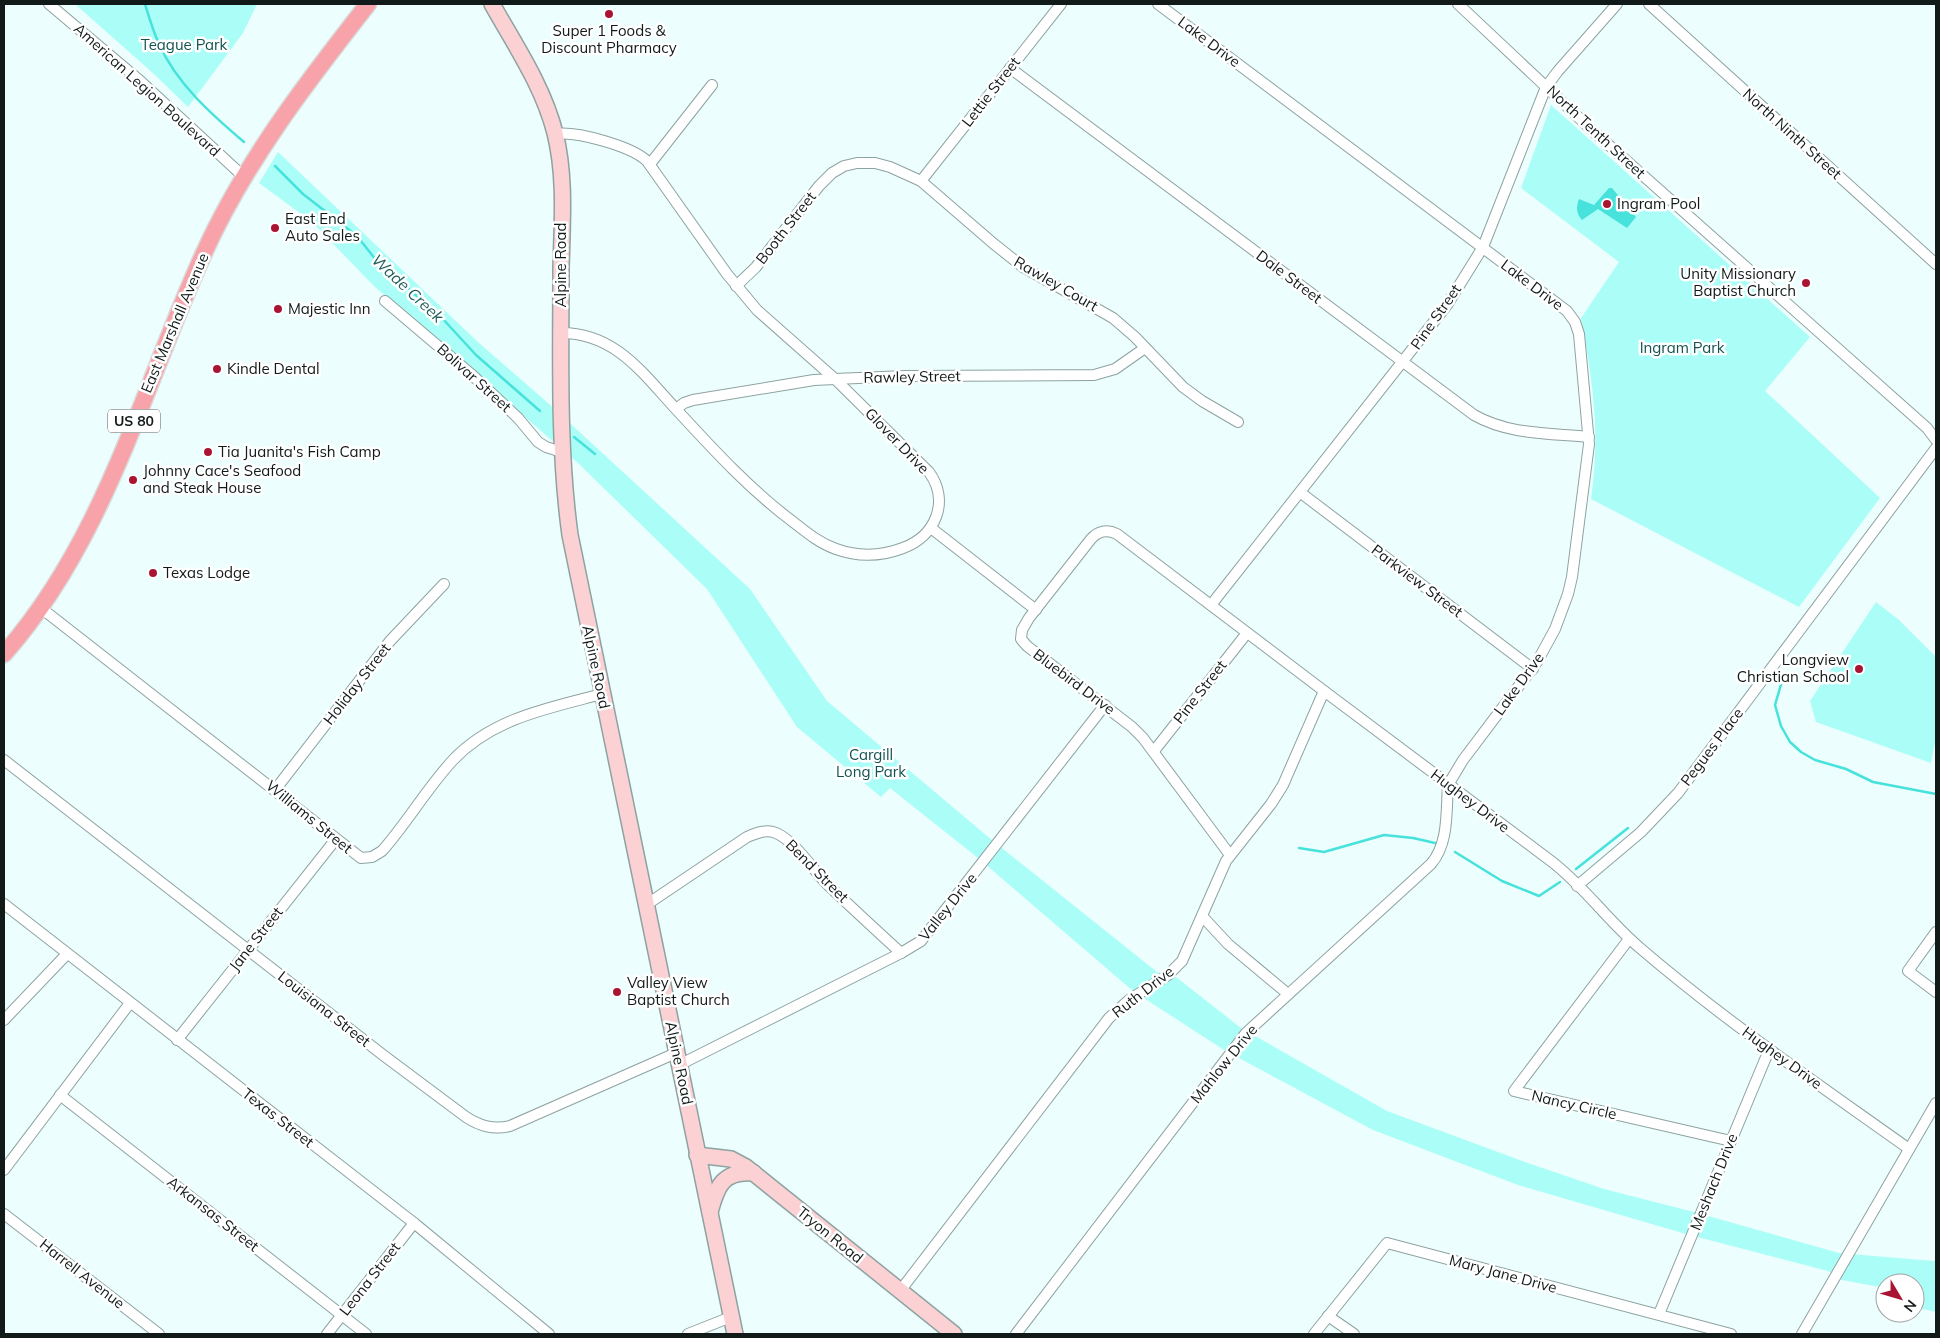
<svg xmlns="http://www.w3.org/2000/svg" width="1940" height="1338" font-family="Mulish,sans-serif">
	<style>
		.green { fill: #abfef8 }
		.water { fill: #46e2db }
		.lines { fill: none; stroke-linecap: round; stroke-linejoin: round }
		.stream { stroke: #46e2db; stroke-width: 2.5 }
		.street-casing { stroke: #8da3a1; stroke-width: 12 }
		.secondary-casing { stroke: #8da3a1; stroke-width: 18 }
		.primary-casing { stroke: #d9dada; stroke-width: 19 }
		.street { stroke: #fff; stroke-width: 10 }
		.secondary { stroke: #fbd1d4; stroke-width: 15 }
		.primary { stroke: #f7a3a9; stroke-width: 16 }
		.poi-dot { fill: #aa1433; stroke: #fff; stroke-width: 2 }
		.labels { text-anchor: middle; stroke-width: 5; stroke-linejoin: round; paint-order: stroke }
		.shield { fill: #fff; stroke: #585e5e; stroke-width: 1 }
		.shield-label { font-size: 14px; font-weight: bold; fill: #111919 }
		.poi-label { font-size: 15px; fill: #111919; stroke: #fff; text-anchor: start }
		.street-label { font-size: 15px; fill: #111919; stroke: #fff }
		.park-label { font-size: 15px; fill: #125350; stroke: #fff }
		.water-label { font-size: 16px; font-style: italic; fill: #1f5d5a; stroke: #fff }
	</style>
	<rect width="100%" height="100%" fill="#ecfefd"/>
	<g class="green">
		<polygon points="75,4 257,4 243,33 188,107 154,74"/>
		<path d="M1551,105L1810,337L1765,391L1880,498L1799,607L1591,499C1593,483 1595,468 1595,452C1597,407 1589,362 1581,318L1619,262L1521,188Z"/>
		<polygon points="278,152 479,343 548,403 750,589 827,701 993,841 1157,972 1176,977 1241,1028 1387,1111 1525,1162 1604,1189 1694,1212 1839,1253 1934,1261 1936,1259 1936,1312 1915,1307 1915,1283 1885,1283 1885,1288 1842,1280 1828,1271 1686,1234 1518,1185 1373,1130 1224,1050 1133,991 978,858 890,788 881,797 797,727 707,589 578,463 375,287 312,222 259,183"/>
		<polygon points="1876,602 1899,620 1936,657 1936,737 1931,763 1816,722 1810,701"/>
	</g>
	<path class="water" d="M1609,188H1612L1636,217L1627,228L1598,209L1582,220C1576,213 1576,207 1579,199L1594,205Z"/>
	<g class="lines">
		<g class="stream">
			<path d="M145,4C149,17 153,31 159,44C177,84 211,114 244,142"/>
			<polyline points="275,166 303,194 357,236 376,260 442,318 476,355 540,411"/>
			<polyline points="574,437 595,454"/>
			<polyline points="1776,676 1782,681 1775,705 1781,726 1790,742 1801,752 1815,760 1846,769 1873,782 1936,794"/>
			<polyline points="1299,848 1324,852 1384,835 1413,838 1435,843"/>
			<polyline points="1455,852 1502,881 1539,896 1560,882"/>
			<polyline points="1576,869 1628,828"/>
		</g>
		<defs>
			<g id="street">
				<polyline points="49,4 138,79 244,177"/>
				<polyline points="1458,4 1593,131 1927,428 1936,440"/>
				<polyline points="1649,4 1936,264"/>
				<path d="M1010,68L1474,415C1509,435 1550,433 1589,437"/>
				<path d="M555,134C577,131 631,146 647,161L727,274L757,310L835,379L929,472C950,501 936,536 903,548C882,556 858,557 836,549C819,543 806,532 792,521C748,488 711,447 674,407C641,371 614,333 561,333"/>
				<polyline points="650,164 712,85"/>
				<polyline points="921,181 1061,4"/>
				<polyline points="736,286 756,267 819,186 832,173 844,166 857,163 875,163 890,167 921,181 994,244 1023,267 1113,318 1135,337 1183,387 1202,401 1238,422"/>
				<polyline points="385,301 471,374 518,418 538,442 546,447 562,452"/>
				<polyline points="676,409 684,403 693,400 814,380 835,379 905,376 1094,375 1115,369 1145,348"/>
				<polyline points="1301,493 1533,669"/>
				<polyline points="931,528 1036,610"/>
				<polyline points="1211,605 1447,305 1483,247 1546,87 1558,71 1617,4"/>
				<path d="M41,608L361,858L372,857L382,851C407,823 427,788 453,760C493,718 549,708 602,694"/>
				<polyline points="1154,751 1247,633"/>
				<path d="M4,760L383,1055L466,1117C480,1126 493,1130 510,1126L676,1053"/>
				<polyline points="275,790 390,641 444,584"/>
				<path d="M1230,855L1143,738L1132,727L1027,646L1021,639L1022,630L1029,618L1091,539C1098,531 1107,529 1117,534L1324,691L1551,861C1584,886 1608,921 1640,948C1725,1021 1818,1084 1909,1149"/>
				<polyline points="1577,886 1641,832 1678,793 1936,448"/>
				<polyline points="4,904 414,1223 549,1334"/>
				<path d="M646,905L747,837C756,833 766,829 776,833C795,841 813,870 828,885C852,908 877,931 901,953"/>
				<polyline points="1202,916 1228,944 1288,994"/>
				<polyline points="1936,932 1908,971 1936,992"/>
				<polyline points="1629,939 1514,1091 1731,1141"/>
				<polyline points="4,1020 67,954"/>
				<polyline points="177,1040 336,839"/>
				<polyline points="679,1065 901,953 921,941 1105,705"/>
				<polyline points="60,1095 366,1334"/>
				<polyline points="4,1170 130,1003"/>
				<polyline points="4,1214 159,1334"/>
				<polyline points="900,1291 1109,1018 1129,1000 1168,975 1182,961 1226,861 1271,804 1283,785 1324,691"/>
				<polyline points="1659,1314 1769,1050"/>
				<polyline points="1328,1316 1354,1334"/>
				<polyline points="327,1334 414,1223"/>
				<polyline points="688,1334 731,1317"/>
				<path d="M1016,1334L1246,1033L1431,864C1449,843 1446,812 1448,785L1463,760L1537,662L1555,629L1568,594L1572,577L1589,444L1579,334L1575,322L1567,311L1158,4"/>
				<polyline points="1314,1334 1387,1243 1731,1334"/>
				<polyline points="1802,1334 1936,1103"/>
			</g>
			<g id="secondary">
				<path d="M492,4C515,45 543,86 555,133C566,177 562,224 561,269C561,358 558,447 570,535L735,1334"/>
				<polyline points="697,1155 731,1159 746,1167 954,1334"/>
				<path d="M710,1212C717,1186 723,1170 754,1173"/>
			</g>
			<path id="primary" d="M4,654C105,540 142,389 204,253C245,162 307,82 368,4"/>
		</defs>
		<use href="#street" class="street-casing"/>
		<use href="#secondary" class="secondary-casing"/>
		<use href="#primary" class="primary-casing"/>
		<use href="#street" class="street"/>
		<use href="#secondary" class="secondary"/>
		<use href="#primary" class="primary"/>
	</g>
	<g class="poi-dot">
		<circle cx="609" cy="14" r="5"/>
		<circle cx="1607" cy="204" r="5"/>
		<circle cx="275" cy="228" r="5"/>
		<circle cx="1806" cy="283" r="5"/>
		<circle cx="278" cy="309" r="5"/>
		<circle cx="217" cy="369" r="5"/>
		<circle cx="208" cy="452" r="5"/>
		<circle cx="133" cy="480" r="5"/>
		<circle cx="153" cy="573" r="5"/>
		<circle cx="1859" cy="669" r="5"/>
		<circle cx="617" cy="992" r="5"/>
	</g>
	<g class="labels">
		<rect class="shield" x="108" y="409.5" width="52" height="23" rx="4"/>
		<g class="shield-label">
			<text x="134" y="426">US 80</text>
		</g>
		<g class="poi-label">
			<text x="609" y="36" text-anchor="middle">Super 1 Foods &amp;<tspan x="609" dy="17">Discount Pharmacy</tspan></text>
			<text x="1617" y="209">Ingram Pool</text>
			<text x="285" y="224">East End<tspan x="285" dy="17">Auto Sales</tspan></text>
			<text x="1796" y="279" text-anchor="end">Unity Missionary<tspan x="1796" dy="17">Baptist Church</tspan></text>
			<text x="288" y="314">Majestic Inn</text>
			<text x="227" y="374">Kindle Dental</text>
			<text x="218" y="457">Tia Juanita's Fish Camp</text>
			<text x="143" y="476">Johnny Cace's Seafood<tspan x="143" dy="17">and Steak House</tspan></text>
			<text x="163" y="578">Texas Lodge</text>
			<text x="1849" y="665" text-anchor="end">Longview<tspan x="1849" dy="17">Christian School</tspan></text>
			<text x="627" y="988">Valley View<tspan x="627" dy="17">Baptist Church</tspan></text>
		</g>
		<g class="street-label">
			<text transform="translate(1209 42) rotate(37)" y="5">Lake Drive</text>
			<text transform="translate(147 90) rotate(42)" y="5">American Legion Boulevard</text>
			<text transform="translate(991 92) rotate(-52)" y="5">Lettie Street</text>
			<text transform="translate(1596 132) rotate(43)" y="5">North Tenth Street</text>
			<text transform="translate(1792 134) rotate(42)" y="5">North Ninth Street</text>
			<text transform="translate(786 228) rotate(-52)" y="5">Booth Street</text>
			<text transform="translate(561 265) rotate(-90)" y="5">Alpine Road</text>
			<text transform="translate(1289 277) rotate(37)" y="5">Dale Street</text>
			<text transform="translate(1056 284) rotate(30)" y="5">Rawley Court</text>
			<text transform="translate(1532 285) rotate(37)" y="5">Lake Drive</text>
			<text transform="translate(1436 317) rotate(-55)" y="5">Pine Street</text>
			<text transform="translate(175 323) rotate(-67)" y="5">East Marshall Avenue</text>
			<text transform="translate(912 377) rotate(-1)" y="5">Rawley Street</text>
			<text transform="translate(474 378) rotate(42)" y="5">Bolivar Street</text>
			<text transform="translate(897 441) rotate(46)" y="5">Glover Drive</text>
			<text transform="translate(1417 581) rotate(37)" y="5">Parkview Street</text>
			<text transform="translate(596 667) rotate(78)" y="5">Alpine Road</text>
			<text transform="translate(1074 682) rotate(37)" y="5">Bluebird Drive</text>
			<text transform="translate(357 684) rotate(-52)" y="5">Holiday Street</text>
			<text transform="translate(1519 684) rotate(-54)" y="5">Lake Drive</text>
			<text transform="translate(1200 692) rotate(-52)" y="5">Pine Street</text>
			<text transform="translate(1712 747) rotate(-53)" y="5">Pegues Place</text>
			<text transform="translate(1470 801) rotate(37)" y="5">Hughey Drive</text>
			<text transform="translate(309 817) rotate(39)" y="5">Williams Street</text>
			<text transform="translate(817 871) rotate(45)" y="5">Bend Street</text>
			<text transform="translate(948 907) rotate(-51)" y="5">Valley Drive</text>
			<text transform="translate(256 939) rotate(-52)" y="5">Jane Street</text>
			<text transform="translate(1143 992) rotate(-38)" y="5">Ruth Drive</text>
			<text transform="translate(324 1009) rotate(38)" y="5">Louisiana Street</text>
			<text transform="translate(1782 1058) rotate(36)" y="5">Hughey Drive</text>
			<text transform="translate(679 1063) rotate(78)" y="5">Alpine Road</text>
			<text transform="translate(1224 1064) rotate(-51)" y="5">Mahlow Drive</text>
			<text transform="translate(1574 1105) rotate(13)" y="5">Nancy Circle</text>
			<text transform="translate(278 1118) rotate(38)" y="5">Texas Street</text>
			<text transform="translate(1714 1182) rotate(-68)" y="5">Meshach Drive</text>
			<text transform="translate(213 1214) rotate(38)" y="5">Arkansas Street</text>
			<text transform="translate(830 1235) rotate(39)" y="5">Tryon Road</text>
			<text transform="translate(82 1274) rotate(38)" y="5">Harrell Avenue</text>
			<text transform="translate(1503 1274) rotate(15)" y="5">Mary Jane Drive</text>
			<text transform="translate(370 1279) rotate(-52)" y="5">Leona Street</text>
		</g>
		<g class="park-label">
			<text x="184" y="50">Teague Park</text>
			<text x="1682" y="353">Ingram Park</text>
			<text x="871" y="760">Cargill<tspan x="871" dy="17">Long Park</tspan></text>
		</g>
		<g class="water-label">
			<text transform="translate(408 288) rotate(43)" y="6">Wade Creek</text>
		</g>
	</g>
	<rect width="1940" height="1338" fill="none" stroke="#111919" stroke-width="10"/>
	<g transform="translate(1900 1298) rotate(128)"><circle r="24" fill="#ffffff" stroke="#a0a3a3"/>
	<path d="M0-4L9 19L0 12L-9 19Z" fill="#aa1433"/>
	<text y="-8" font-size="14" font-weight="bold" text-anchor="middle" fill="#111919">N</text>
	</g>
</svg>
